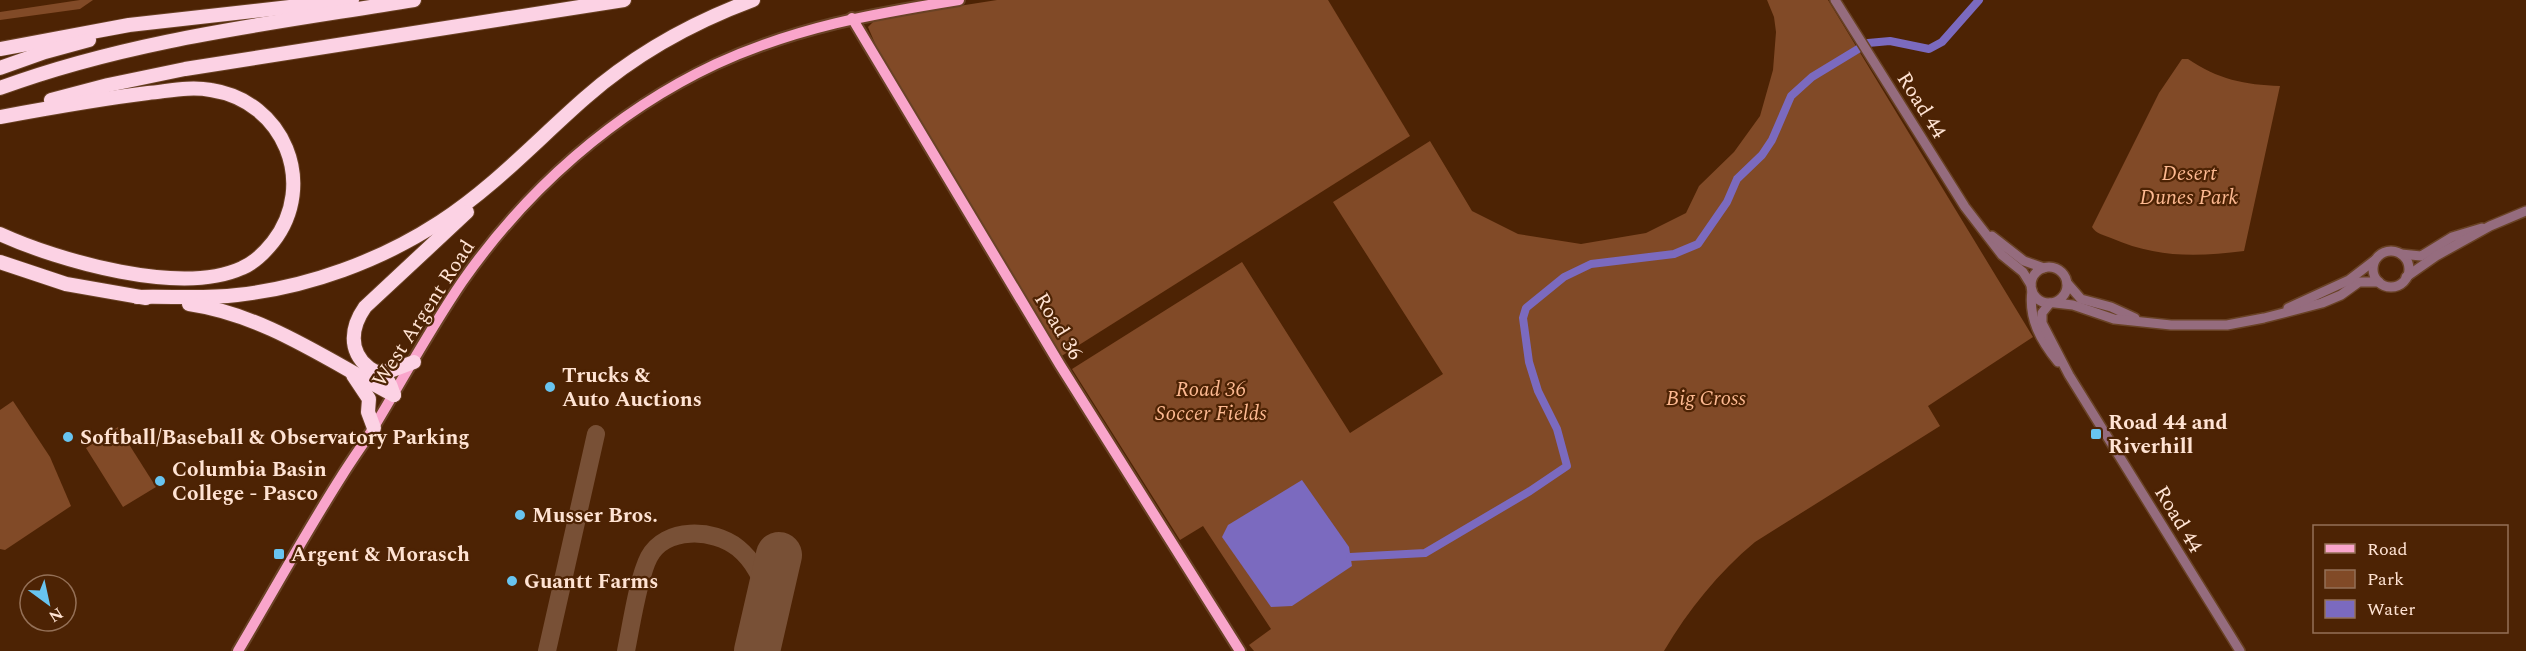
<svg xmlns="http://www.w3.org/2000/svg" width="2526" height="651" font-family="Spectral,serif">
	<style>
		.green { fill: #814a27 }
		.water { fill: #7b6abf }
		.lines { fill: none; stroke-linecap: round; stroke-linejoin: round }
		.canal { stroke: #7b6abf; stroke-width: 8 }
		.taxiway { stroke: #785036; stroke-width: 18 }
		.runway { stroke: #785036; stroke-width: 46 }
		.minor-casing { stroke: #694225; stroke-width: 12 }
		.major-casing { stroke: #694225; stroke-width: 14 }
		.highway-casing { stroke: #694225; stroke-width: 16 }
		.minor { stroke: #956c7e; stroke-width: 9 }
		.major { stroke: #f9a5cb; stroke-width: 10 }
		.highway { stroke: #fcd2e4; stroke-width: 14 }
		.poi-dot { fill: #68c4f0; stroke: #4d2304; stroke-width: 2 }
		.labels { text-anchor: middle; stroke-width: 4.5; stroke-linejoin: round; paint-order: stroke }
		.street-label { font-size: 21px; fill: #ffe3d3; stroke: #4d2304 }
		.park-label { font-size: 21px; font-style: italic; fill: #fdb991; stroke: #4d2304 }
		.poi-label { font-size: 21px; font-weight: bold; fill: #ffe3d3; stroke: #4d2304; text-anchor: start }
	</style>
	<rect width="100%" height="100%" fill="#4d2304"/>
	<g class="green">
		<polygon points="80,0 93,0 80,9 0,20 0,12"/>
		<polygon points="997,0 1328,0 1410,136 1060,357 882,60 868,27 876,19"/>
		<path d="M1767,0H1828L2033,337L1928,406L1940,426L1755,542C1718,573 1689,609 1664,651H1254L1249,645L1271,629L1203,526L1180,540L1072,369L1242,262L1350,433L1443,374L1333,202L1430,141L1472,211L1518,234L1581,244L1646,233L1686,213L1699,186L1734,152L1760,116L1773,70L1776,32L1774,17Z"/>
		<path d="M2182,59H2188C2217,79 2245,85 2280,86L2244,251C2196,257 2157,258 2111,238C2104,235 2096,234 2092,227L2159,93Z"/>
		<polygon points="13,401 50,457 71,506 5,550 0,549 0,410"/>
		<polygon points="118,427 156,487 123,507 86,448"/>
	</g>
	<polygon class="water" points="1302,480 1349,547 1352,566 1292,606 1271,607 1222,537 1228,525"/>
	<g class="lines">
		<polyline class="canal" points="1350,557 1425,553 1530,491 1567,466 1557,429 1538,391 1529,362 1523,318 1526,308 1564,277 1591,264 1674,254 1698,244 1727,202 1737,179 1762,155 1772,140 1791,96 1812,77 1868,43 1890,41 1929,49 1942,42 1979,0"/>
		<g class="taxiway">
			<polyline points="547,651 596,434"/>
			<path d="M626,651C631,627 638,578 649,557C665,527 713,528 738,548C754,561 762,579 769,598"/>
		</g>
		<polyline class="runway" points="757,651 779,555"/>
		<defs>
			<g id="minor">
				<polyline points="1835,0 1965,207 2002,255 2023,272 2031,285"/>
				<polyline points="1992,236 2024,261 2044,268"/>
				<circle cx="2391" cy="269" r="18"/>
				<polyline points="2401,254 2421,256 2452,237 2482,228"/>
				<circle cx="2049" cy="285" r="18"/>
				<polyline points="2406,277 2436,256 2490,226 2526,211"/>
				<polyline points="2067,283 2081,299 2111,307 2135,318"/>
				<path d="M2032,290C2028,319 2041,341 2058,362"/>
				<polyline points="2050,303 2042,313 2042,323 2069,375 2240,651"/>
				<polyline points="2055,303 2073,305 2114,319 2171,325 2227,325 2264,318 2322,303 2341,295 2359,282 2379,282"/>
				<polyline points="2288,308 2349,280 2375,260"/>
			</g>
			<g id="major">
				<polyline points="852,18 1060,365 1240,651"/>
				<path d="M238,651C273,592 306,532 343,474C353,458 364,443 374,427C403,379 430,329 462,282C526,190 614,112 716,64C797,27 872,14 959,0"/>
			</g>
			<g id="highway">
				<polyline points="0,49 129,25 352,0"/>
				<polyline points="0,68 45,52 89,40"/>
				<path d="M0,88C133,39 275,23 414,0"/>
				<polyline points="51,100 108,85 185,69 624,0"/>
				<path d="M0,117C49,108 98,99 148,93C169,91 190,86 211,90C284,101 318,184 273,242C265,252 254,263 242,268C181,296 59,261 0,234"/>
				<polyline points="0,262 66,284 146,298"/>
				<path d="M137,297C170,296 204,299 237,295C309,287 380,261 440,222C494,187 537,140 585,98C635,54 691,23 753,0"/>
				<path d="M189,304C265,315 327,360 394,395"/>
				<polyline points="376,372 390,371 414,362"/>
				<polyline points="353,375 369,399 368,412 374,428"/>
				<path d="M394,395C392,391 391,385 388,381C384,375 374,372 368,367C348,350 351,327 365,307L467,212"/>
			</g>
		</defs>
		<use href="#minor" class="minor-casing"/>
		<use href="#major" class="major-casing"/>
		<use href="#highway" class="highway-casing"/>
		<use href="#minor" class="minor"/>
		<use href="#major" class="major"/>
		<use href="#highway" class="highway"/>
	</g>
	<g class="poi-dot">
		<circle cx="550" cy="387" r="6"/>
		<rect x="2090" y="428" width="12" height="12" rx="3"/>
		<circle cx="68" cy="437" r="6"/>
		<circle cx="160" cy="481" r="6"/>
		<circle cx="520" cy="515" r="6"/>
		<rect x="273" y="548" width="12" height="12" rx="3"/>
		<circle cx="512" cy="581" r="6"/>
	</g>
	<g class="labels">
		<g class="street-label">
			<text transform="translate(1922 105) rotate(58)" y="7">Road 44</text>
			<text transform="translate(423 313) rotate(-57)" y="7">West Argent Road</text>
			<text transform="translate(1059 326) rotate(59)" y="7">Road 36</text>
			<text transform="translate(2179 519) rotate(59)" y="7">Road 44</text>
		</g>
		<g class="park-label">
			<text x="2189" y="180">Desert<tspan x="2189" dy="24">Dunes Park</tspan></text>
			<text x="1211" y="396">Road 36<tspan x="1211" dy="24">Soccer Fields</tspan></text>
			<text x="1706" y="405">Big Cross</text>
		</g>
		<g class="poi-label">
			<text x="562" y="382">Trucks &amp;<tspan x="562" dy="24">Auto Auctions</tspan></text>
			<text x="2108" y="429">Road 44 and<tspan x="2108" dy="24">Riverhill</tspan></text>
			<text x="80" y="444">Softball/Baseball &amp; Observatory Parking</text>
			<text x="172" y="476">Columbia Basin<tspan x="172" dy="24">College - Pasco</tspan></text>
			<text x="532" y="522">Musser Bros.</text>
			<text x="291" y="561">Argent &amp; Morasch</text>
			<text x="524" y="588">Guantt Farms</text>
		</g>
	</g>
	<rect x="2313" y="525" width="195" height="108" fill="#4d2304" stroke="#947057" stroke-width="1.5"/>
	<rect x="2325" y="544" width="30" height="9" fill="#f9a5cb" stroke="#947057" stroke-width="1.5"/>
	<text x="2367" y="555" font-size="18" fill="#ffe3d3">Road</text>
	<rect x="2325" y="570" width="30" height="18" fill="#814a27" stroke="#947057" stroke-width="1.5"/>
	<text x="2367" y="585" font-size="18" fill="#ffe3d3">Park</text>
	<rect x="2325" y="600" width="30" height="18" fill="#7b6abf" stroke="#947057" stroke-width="1.5"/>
	<text x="2367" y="615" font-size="18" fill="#ffe3d3">Water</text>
	<g transform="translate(48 603) rotate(147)"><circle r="28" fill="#4d2304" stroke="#947057" stroke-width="1.5"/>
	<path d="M0-4.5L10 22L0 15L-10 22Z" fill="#68c4f0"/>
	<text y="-9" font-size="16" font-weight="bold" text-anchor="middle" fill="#ffe3d3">N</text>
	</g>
</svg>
